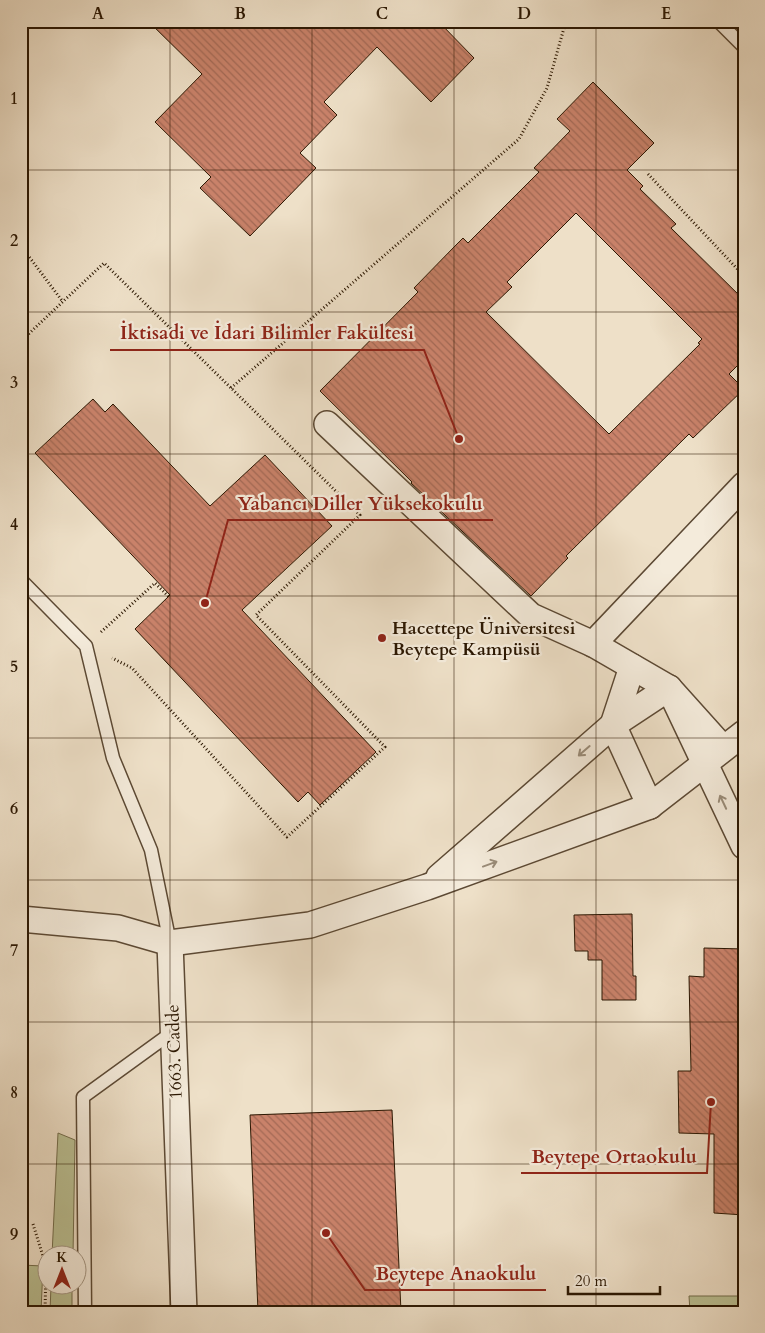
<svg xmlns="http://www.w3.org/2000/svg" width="765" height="1333" font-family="Cardo,serif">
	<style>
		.grass { fill: #bbc194; stroke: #736c4b }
		.building { fill: url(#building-back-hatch); stroke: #2b1702; fill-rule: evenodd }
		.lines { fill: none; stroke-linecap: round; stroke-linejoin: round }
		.lane-casing { stroke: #5c4934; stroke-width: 15 }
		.street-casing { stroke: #5c4934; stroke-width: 28 }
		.path { stroke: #2b1702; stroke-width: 3; stroke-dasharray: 1 2.5; stroke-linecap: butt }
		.lane { stroke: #f4ebdb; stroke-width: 12 }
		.street { stroke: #f4ebdb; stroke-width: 25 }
		.oneway { stroke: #9a8c79 }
		.grid { fill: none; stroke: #2b1702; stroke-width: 1; stroke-opacity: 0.55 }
		.poi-dot { fill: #8f2418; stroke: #f4ebdb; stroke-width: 2 }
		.labels { text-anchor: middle; stroke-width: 4.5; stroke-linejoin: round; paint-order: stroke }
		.poi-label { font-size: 18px; font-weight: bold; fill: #2b1702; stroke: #f4ebdb; text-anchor: start }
		.street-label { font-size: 18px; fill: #2b1702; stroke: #f4ebdb }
		.leader { fill: none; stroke: #8f2418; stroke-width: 2 }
		.callout-dot { fill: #8f2418; stroke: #f4ebdb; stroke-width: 2 }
		.callout-label { font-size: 19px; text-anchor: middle; font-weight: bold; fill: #8f2418; stroke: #f4ebdb; stroke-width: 4.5; stroke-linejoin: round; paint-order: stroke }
		.neatline { fill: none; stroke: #2b1702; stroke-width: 2 }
		.grid-label { font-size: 16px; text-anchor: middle; font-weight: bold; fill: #2b1702 }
	</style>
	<defs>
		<pattern id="building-back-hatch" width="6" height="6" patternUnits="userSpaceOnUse" patternTransform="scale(1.25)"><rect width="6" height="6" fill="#c9826a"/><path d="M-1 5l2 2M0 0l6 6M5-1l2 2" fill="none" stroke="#a36955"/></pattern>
	</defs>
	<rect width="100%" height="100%" fill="#eee0c8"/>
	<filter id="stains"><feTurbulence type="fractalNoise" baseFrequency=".004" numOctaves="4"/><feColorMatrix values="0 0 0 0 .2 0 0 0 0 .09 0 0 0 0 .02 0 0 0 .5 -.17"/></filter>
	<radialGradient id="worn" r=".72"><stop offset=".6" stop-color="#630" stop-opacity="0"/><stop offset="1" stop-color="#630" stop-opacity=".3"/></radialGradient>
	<g class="grass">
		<polygon points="58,1133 75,1140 73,1255 52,1255"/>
		<polygon points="21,1265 43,1266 41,1312 21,1312"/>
		<polygon points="51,1286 72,1286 72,1312 50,1312"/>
		<polygon points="689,1296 744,1296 744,1312 690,1312"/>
	</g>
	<g class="building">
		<polygon points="148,21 438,21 474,58 431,102 377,47 324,102 337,115 300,153 316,168 250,236 200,188 211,177 155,122 202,74"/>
		<path d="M593,82L654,143L627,170L643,186L640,189L676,224L671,228L744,300V359L729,374L744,389L693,438L689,434L566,556L568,558L531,596L411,483L412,482L320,391L418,292L414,288L454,247L463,238L468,243L539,172L534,168L570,131L557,119ZM576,213L702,339L698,343L700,344L609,434L486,312L512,287L507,282Z"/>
		<polygon points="93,399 105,412 113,404 210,506 265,455 332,526 242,610 376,752 320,805 308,792 298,802 135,629 170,595 35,453"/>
		<polygon points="632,914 633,976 636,976 636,1000 602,1000 602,960 588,960 588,951 575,951 574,915"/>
		<polygon points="704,948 744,949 744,1215 714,1213 714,1134 679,1133 678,1071 691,1071 689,976 704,977"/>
		<polygon points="392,1110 401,1312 258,1312 250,1115"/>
	</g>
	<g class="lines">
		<defs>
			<g id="lane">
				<polyline points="718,21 744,47"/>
				<polyline points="21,580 86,646 113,758 151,850 170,943"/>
				<polyline points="85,1312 83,1097 174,1031"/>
			</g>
			<g id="street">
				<polyline points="327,424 531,616 593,644 669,688 722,747"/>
				<polyline points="593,644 744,485"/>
				<polyline points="632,667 613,725 650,806"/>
				<polyline points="439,877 613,725 669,688 744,846"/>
				<polyline points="21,919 118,928 170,943 310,925 427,887 650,806 744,733"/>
				<polyline points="170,943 184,1312"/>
			</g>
		</defs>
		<use href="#lane" class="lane-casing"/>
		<use href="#street" class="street-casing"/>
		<g class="path">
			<polyline points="648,174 744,276"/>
			<polyline points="21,246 63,302"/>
			<polyline points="21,341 104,263 360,515 256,615 385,747 287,837 132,668 112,658"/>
			<polyline points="231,388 519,139 547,88 566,21"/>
			<polyline points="101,632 155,583 169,597"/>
			<polyline points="740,677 744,682"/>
			<polyline points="33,1224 46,1266 45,1312"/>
		</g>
		<use href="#lane" class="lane"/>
		<use href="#street" class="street"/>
	</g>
	<defs><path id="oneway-shaft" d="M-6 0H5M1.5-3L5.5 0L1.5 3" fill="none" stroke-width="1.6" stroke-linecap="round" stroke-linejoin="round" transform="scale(1.25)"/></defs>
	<g class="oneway">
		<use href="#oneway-shaft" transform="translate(584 751) rotate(139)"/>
		<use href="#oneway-shaft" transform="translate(723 802) rotate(-115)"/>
		<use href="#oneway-shaft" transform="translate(490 864) rotate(-20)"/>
	</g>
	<path class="grid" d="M170,21V1312M312,21V1312M454,21V1312M596,21V1312M21,170H744M21,312H744M21,454H744M21,596H744M21,738H744M21,880H744M21,1022H744M21,1164H744"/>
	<circle class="poi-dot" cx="382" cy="638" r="5"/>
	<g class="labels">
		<g class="poi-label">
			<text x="392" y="634">Hacettepe Üniversitesi<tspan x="392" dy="21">Beytepe Kampüsü</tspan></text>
		</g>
		<g class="street-label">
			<text transform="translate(174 1052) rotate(-92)" y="6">1663. Cadde</text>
		</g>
	</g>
	<path class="leader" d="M459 439L424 350H110M205 603L228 520H493M711 1102L707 1173H521M326 1233L365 1290H546"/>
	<g class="callout-dot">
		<circle cx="459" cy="439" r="5"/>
		<circle cx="205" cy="603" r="5"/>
		<circle cx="711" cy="1102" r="5"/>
		<circle cx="326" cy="1233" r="5"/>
	</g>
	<g class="callout-label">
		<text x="267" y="339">İktisadi ve İdari Bilimler Fakültesi</text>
		<text x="360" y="510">Yabancı Diller Yüksekokulu</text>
		<text x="614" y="1163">Beytepe Ortaokulu</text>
		<text x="456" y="1280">Beytepe Anaokulu</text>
	</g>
	<rect width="765" height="1333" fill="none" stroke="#eee0c8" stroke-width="55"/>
	<g transform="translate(62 1270)"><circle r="24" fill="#f4ebdb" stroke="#a49684"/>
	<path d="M0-4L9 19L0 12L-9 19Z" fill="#8f2418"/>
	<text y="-8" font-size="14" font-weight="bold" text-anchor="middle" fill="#2b1702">K</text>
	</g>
	<path d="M568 1286v8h92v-8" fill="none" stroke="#2b1702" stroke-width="2.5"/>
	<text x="575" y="1286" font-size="15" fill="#2b1702" stroke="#f4ebdb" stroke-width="4" paint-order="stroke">20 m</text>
	<rect x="28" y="28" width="710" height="1278" class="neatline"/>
	<g class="grid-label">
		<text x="98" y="19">A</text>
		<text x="240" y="19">B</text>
		<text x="382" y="19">C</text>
		<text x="524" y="19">D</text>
		<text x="666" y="19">E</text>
		<text x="14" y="104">1</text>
		<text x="14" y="246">2</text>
		<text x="14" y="388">3</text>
		<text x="14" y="530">4</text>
		<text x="14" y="672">5</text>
		<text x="14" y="814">6</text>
		<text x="14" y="956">7</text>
		<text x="14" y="1098">8</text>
		<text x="14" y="1240">9</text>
	</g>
	<rect width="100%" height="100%" filter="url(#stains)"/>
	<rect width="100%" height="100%" fill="url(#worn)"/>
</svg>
